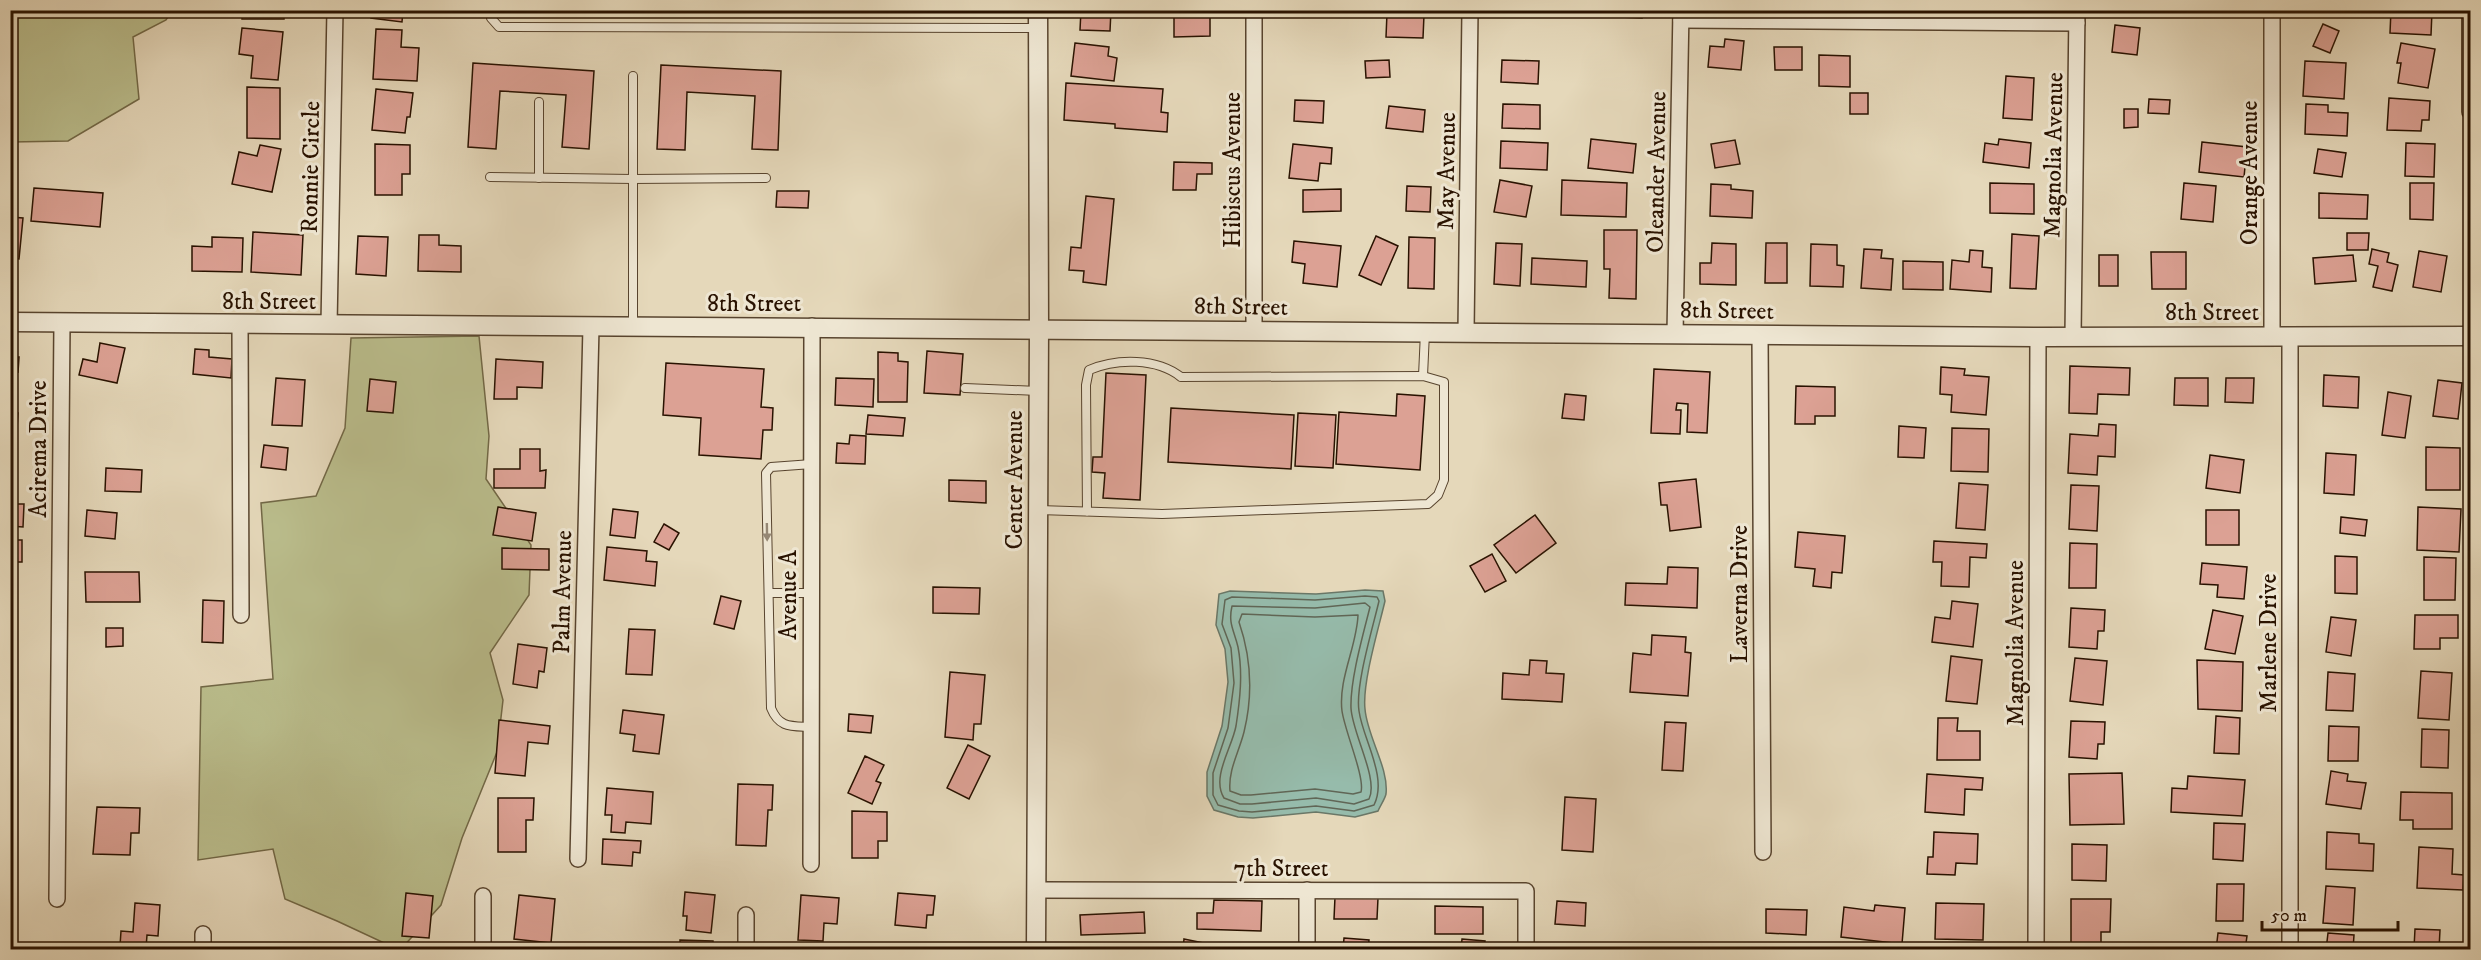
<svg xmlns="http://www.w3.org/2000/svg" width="2481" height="960" font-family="'IM FELL DW Pica',serif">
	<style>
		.green { fill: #babd8c; stroke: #726846; stroke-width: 1.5 }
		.water { fill: #96bbab; stroke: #6a7767; stroke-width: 1.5 }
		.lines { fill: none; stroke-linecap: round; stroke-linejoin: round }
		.shore { stroke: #606656; stroke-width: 1.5 }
		.building { fill: #dca194; stroke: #291200; stroke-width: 1.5 }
		.service-casing { stroke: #58442e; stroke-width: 10 }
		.minor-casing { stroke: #58442e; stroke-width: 18 }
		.tertiary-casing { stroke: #58442e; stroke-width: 21 }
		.service { stroke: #eee6d2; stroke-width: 8 }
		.minor { stroke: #eee6d2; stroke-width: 15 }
		.tertiary { stroke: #eee6d2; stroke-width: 18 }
		.oneway { fill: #958774 }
		.labels { text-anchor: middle; stroke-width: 6; stroke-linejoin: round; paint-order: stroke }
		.street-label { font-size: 24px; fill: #291200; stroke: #eee6d2 }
	</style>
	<rect width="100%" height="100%" fill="#e5d8ba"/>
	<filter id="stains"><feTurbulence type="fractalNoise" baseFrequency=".00333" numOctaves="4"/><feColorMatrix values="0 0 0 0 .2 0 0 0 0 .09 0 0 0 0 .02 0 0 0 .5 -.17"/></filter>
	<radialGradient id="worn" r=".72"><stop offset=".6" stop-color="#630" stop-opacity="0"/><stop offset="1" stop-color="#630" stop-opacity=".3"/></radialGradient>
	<g class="green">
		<polygon points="10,11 11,10 172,11 166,20 133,37 139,99 68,141 11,142"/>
		<polygon points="479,336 489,436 486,479 531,545 529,595 490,653 503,700 497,752 462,838 441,905 401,949 397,949 337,921 285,899 273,849 198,860 201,687 273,679 261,503 316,496 345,428 351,338"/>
	</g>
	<path class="water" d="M1365,590L1383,591L1385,601C1379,627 1362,683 1365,709C1367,736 1389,768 1386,794C1385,799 1380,806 1378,811L1355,817L1316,812L1253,818L1238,817L1214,810L1207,796V772L1222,726L1228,682L1225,649L1216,625L1219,594L1230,591L1316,594Z"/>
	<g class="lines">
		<g class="shore">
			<path d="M1365,596L1377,597L1379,601C1373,627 1355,686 1359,711C1363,740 1388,777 1374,805L1354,811L1316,806L1252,812L1239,811L1218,805L1213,795V773L1228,728L1234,683L1231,648L1222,624L1225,600L1232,597L1315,600Z"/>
			<path d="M1365,603L1370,607C1363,635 1350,680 1351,708C1352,733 1379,779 1369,799L1354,804L1316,798L1252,804H1240L1224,798C1211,777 1232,748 1236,726C1240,700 1243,673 1238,647C1234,630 1228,624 1232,606L1315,608Z"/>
			<path d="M1242,614L1315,617L1358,615C1357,646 1338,679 1342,711C1345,732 1365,777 1361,792L1353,794L1315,789L1251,795H1241L1230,791C1228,770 1239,752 1244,732C1253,695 1251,657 1239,622Z"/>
		</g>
	</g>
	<g class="building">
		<rect x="242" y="10" width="42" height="9"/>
		<polygon points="372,10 403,10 402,22 371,18"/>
		<polygon points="537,10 580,10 580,14"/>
		<polygon points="1081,10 1111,10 1110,31 1080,30"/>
		<polygon points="1174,10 1210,10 1210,36 1174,37"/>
		<polygon points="1621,10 1642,10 1642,18 1620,17"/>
		<polygon points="2391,10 2432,11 2431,35 2390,33"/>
		<polygon points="1387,13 1424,15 1423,38 1386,37"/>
		<polygon points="2323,24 2339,31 2330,53 2313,46"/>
		<polygon points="2115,25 2140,28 2137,55 2112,52"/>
		<polygon points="242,28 283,32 278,80 251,78 253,56 239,54"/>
		<polygon points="376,29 402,30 401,47 419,48 417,81 373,79"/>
		<polygon points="1725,39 1744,41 1741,70 1708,67 1710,46 1724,47"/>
		<polygon points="1075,43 1109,47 1108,56 1117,58 1114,81 1071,76"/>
		<polygon points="2401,43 2435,49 2428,88 2398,83 2401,63 2397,63"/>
		<polygon points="1774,47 1802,47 1802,70 1775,70"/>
		<polygon points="1819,55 1850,56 1850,87 1819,86"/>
		<polygon points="1389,60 1390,77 1366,78 1365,61"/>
		<polygon points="1502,60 1539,61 1538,84 1501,82"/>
		<polygon points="2305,61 2346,63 2344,99 2303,96"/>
		<polygon points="473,63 594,71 589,149 562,147 566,95 500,91 496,149 468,147"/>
		<polygon points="661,65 781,71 778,150 752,149 755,96 687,92 685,150 657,149"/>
		<polygon points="2006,76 2034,78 2032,120 2003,118"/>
		<polygon points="1066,83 1163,89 1161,112 1168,113 1167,132 1115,128 1115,124 1064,120"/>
		<polygon points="247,87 280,88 280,139 247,138"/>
		<polygon points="376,89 413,93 410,117 407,117 405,133 372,130"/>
		<rect x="1850" y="93" width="18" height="21"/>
		<polygon points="2389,98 2430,101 2429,120 2422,120 2421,131 2387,130"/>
		<polygon points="2149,99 2170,100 2169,114 2148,113"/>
		<polygon points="1295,100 1324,101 1323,123 1294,121"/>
		<polygon points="1503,104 1540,105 1540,129 1502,128"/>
		<polygon points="2306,104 2328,105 2328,112 2348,113 2347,136 2305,134"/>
		<polygon points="1389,106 1425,110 1423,132 1386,128"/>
		<polygon points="2124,109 2138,109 2138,127 2124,128"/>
		<polygon points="1591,139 1636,144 1633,173 1588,168"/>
		<polygon points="1999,139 2031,143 2029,168 1983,162 1985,143 1998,145"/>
		<polygon points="1735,140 1740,164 1715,168 1711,144"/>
		<polygon points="1501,141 1548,143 1547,170 1500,168"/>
		<polygon points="2202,142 2247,147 2244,177 2199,172"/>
		<polygon points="2406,143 2435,144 2434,177 2405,176"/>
		<polygon points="375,144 410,145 410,174 402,174 402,195 375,195"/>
		<polygon points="1293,144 1332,148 1331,164 1320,163 1318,181 1289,178"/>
		<polygon points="260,145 281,149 272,192 232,184 239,152 257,156"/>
		<polygon points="2318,149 2346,153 2342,177 2314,173"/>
		<polygon points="1174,162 1212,163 1212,174 1197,174 1196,190 1173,190"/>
		<polygon points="1500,180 1532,186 1526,217 1494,212"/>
		<polygon points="1562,180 1627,183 1626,217 1561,215"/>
		<polygon points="1990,183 2034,184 2034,214 1990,213"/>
		<polygon points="2184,183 2216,186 2213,222 2181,219"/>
		<polygon points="2410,183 2434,183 2433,220 2410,219"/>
		<polygon points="1711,184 1731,185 1731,189 1753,191 1752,218 1710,216"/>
		<polygon points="1407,186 1431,187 1430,212 1406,211"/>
		<polygon points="34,188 103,193 100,227 31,221"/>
		<polygon points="1341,189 1341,211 1303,212 1303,190"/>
		<polygon points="777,191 809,191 808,208 776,207"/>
		<polygon points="2319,193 2368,195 2367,219 2319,218"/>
		<polygon points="1086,196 1114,199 1106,285 1083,282 1084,271 1069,270 1071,247 1081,248"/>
		<polygon points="10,217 23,218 19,259 10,258"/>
		<polygon points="1604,230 1637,230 1636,299 1609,298 1610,269 1604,269"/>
		<polygon points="253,232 303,235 301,275 251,272"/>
		<polygon points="2347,233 2369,233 2368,250 2347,250"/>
		<polygon points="2012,234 2039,236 2036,289 2010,288"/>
		<polygon points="419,235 439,235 439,245 461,246 461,272 418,271"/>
		<polygon points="358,236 388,237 386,276 356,274"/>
		<polygon points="1376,236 1398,246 1381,285 1359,275"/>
		<polygon points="212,237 243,238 242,272 192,271 192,246 212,247"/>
		<polygon points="1409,237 1435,238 1434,289 1408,288"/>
		<polygon points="1294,241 1341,246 1337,287 1303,283 1305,264 1292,262"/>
		<polygon points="1496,243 1522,244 1520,286 1494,284"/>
		<polygon points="1712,243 1736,244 1736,285 1700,284 1700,263 1711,263"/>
		<polygon points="1766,243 1787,243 1787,283 1765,283"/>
		<polygon points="1811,244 1837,245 1837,265 1844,266 1843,287 1810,286"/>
		<polygon points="1864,249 1882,250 1881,258 1893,259 1891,290 1861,288"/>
		<polygon points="2372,249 2389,253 2387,262 2398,265 2392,291 2373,287 2378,266 2369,264"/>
		<polygon points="1970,250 1983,251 1982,267 1992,268 1991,292 1950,289 1952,260 1969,262"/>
		<polygon points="2419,251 2447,256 2441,292 2413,287"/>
		<polygon points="2151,252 2186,252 2186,289 2152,289"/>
		<rect x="2099" y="255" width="19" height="31"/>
		<polygon points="2353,255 2356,281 2315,284 2313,258"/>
		<polygon points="1532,258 1587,261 1586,287 1531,284"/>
		<polygon points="1903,261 1943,262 1943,290 1903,289"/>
		<polygon points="100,343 125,348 117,383 79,375 83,359 97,362"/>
		<polygon points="195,349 209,350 209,357 232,359 231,378 193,374"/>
		<polygon points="927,351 963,354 960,395 924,393"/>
		<polygon points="878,352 898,353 898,361 908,362 907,402 878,402"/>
		<polygon points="10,357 19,357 18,372 12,371 11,393"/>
		<polygon points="496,359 543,362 542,388 517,387 517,399 494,399"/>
		<polygon points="666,363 764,369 761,407 773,408 772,430 763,430 761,459 699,455 701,418 663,415"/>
		<polygon points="2070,366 2130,368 2129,395 2098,394 2097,414 2069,413"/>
		<polygon points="1941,367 1965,369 1964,375 1989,377 1986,415 1951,412 1952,395 1940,394"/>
		<polygon points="1654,369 1710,372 1707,433 1687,432 1688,404 1677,403 1676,410 1681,410 1680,434 1651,433"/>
		<polygon points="1106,373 1146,375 1140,500 1103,498 1105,473 1092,472 1093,457 1102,457"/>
		<polygon points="2324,375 2359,377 2358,408 2323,406"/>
		<polygon points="276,378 305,380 302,426 272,425"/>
		<polygon points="836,378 874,379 873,407 835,405"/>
		<polygon points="2175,378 2208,378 2208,406 2174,405"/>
		<polygon points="2226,378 2254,378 2253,403 2225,402"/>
		<polygon points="370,379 396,382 393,413 367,411"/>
		<polygon points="2438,380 2462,383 2458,419 2433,416"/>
		<polygon points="1796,386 1835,387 1835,416 1815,416 1815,424 1795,424"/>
		<polygon points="2388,392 2411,396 2405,438 2382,435"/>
		<polygon points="1397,394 1425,396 1420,470 1336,464 1339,412 1396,416"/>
		<polygon points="1565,394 1586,396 1584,420 1562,418"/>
		<polygon points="1171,408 1294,415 1291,469 1168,462"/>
		<polygon points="10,413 18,413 17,428 13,428 12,444"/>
		<polygon points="1298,413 1336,415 1333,468 1295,466"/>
		<polygon points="868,415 905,418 903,436 866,434"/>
		<polygon points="2099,424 2116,425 2115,457 2098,456 2097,475 2068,473 2070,434 2098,436"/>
		<polygon points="1899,426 1926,428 1924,458 1898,457"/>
		<polygon points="1952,428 1989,429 1988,472 1951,471"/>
		<polygon points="850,435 866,436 865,464 836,463 837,443 849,444"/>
		<polygon points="264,445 288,448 286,470 261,467"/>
		<polygon points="2426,447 2460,448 2460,490 2426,490"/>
		<polygon points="520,449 540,449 540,471 546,470 545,488 494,488 494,469 520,469"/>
		<polygon points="2326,453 2356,455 2354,495 2324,493"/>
		<polygon points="2210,455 2244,460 2240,493 2206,488"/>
		<polygon points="106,468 142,470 141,492 105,491"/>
		<polygon points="1696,479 1701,527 1670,531 1667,505 1661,505 1659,483"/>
		<polygon points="949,480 986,481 986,503 949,501"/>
		<polygon points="1959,483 1988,485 1985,530 1956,528"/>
		<polygon points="2071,485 2099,486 2097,531 2069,529"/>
		<polygon points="10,504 24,504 23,527 10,526"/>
		<polygon points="498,507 536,513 532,541 493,535"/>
		<polygon points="2418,507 2461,509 2459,552 2417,550"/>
		<polygon points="613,509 638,512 635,538 610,535"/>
		<polygon points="87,510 117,513 115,539 85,536"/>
		<rect x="2206" y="510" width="33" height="35"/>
		<polygon points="1535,515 1556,543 1516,573 1494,545"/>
		<polygon points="2341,517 2367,520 2365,536 2340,533"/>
		<polygon points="664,524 679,533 669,550 654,542"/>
		<polygon points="1798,532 1845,536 1842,573 1832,572 1831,588 1813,586 1815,569 1795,567"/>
		<rect x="10" y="540" width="12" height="22"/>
		<polygon points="1934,541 1987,544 1986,558 1970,557 1969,587 1941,586 1942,562 1933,562"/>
		<polygon points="2070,543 2097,544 2096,588 2069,588"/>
		<polygon points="607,547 647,551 646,561 657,562 655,586 604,580"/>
		<polygon points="502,548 549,549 549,570 502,569"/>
		<polygon points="1492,554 1506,581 1485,592 1470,566"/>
		<polygon points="2335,556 2357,557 2357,594 2335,593"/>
		<polygon points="2424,557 2456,558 2455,600 2424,600"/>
		<polygon points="2202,563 2247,567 2244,599 2217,597 2218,585 2200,584"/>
		<polygon points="1668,567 1698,568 1697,608 1625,605 1626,583 1667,584"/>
		<polygon points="85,572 139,572 140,602 86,602"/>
		<polygon points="933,587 980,588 979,614 933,613"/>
		<polygon points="721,596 741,601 734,629 714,624"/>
		<polygon points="203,600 224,601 223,643 202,642"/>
		<polygon points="1952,601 1978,604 1973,647 1932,642 1935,617 1950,619"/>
		<polygon points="2071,608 2105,610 2104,631 2098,631 2097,649 2069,647"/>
		<polygon points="2213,610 2243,616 2235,654 2205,649"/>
		<polygon points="2415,615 2458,615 2458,638 2440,638 2440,649 2414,649"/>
		<polygon points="2331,617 2356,620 2351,656 2326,652"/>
		<polygon points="106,628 123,628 123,646 106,647"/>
		<polygon points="629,629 655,630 652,675 626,674"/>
		<polygon points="1652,635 1686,637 1685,652 1691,653 1688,696 1630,692 1633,653 1651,655"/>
		<polygon points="518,644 547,648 544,672 539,671 537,688 513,684"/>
		<polygon points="1951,656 1982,660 1977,704 1946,701"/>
		<polygon points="2075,658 2107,661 2103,705 2070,701"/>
		<polygon points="1530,660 1547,661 1546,673 1564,674 1562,702 1502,699 1503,673 1529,675"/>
		<polygon points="2197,660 2243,662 2242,711 2198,709"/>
		<polygon points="2421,671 2452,673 2449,720 2418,718"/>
		<polygon points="950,672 985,675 981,724 974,724 973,740 945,737"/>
		<polygon points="2328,672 2355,674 2353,711 2326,710"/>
		<polygon points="623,710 664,715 659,754 633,751 635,735 620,733"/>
		<polygon points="849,714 873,716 871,733 848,731"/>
		<polygon points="2216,716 2240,718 2239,754 2214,753"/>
		<polygon points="1938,718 1958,718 1957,731 1980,731 1980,760 1937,760"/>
		<polygon points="499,720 550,726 548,744 528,742 525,776 495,773"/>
		<polygon points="2071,721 2105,722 2104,744 2098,744 2097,759 2069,757"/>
		<polygon points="1665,722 1686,723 1683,771 1662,770"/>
		<polygon points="2329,726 2359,727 2358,761 2328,761"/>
		<polygon points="2422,729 2449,730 2448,768 2421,767"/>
		<polygon points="968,745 990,756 969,799 947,788"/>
		<polygon points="865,756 884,765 876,781 881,783 872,804 848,793"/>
		<polygon points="2331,771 2348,774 2347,781 2366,783 2361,809 2326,804"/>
		<polygon points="2122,773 2124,824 2070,825 2069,774"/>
		<polygon points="1927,774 1983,778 1982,790 1965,789 1964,815 1925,812"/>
		<polygon points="2188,776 2245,780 2242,816 2171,812 2172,788 2187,789"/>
		<polygon points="738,784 773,785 772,810 768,810 766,846 736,845"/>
		<polygon points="607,788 653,792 651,824 626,822 625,833 611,832 612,815 605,815"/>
		<polygon points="2401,792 2452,793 2452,829 2413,829 2413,820 2400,820"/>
		<polygon points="1565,797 1596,799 1593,852 1562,850"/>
		<polygon points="498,798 534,798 533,820 526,820 526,852 498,852"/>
		<polygon points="97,807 140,808 139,833 131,833 130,855 93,854"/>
		<polygon points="852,811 887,812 887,841 878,841 878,858 852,858"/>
		<polygon points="2214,823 2245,824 2243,861 2213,859"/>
		<polygon points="1934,832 1978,834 1977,864 1956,863 1955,875 1927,874 1928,857 1933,857"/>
		<polygon points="2327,832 2359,834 2359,843 2374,844 2373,871 2326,869"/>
		<polygon points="603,839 641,841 640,853 633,852 632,866 602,864"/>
		<polygon points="2072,844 2107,845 2106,881 2072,880"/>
		<polygon points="2419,847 2453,849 2452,874 2464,875 2463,890 2417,888"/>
		<polygon points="2217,884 2244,884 2243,921 2216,921"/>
		<polygon points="2326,886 2355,888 2353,925 2323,923"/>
		<polygon points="685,892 715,895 711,933 686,930 687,916 683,916"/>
		<polygon points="406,893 433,896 429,938 402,936"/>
		<polygon points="898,893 935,896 933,915 927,915 926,928 895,925"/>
		<polygon points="519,895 555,899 551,943 514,939"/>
		<polygon points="801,895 839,898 837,924 824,923 823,941 798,940"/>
		<polygon points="1335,897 1378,898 1377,919 1334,919"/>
		<polygon points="2071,899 2111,899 2110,932 2101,932 2101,949 2071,948"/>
		<polygon points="1214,900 1262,901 1261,931 1197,929 1197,913 1213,913"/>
		<polygon points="1557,901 1586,903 1585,926 1555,924"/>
		<polygon points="135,903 160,905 158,936 147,935 146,948 120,946 121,931 133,932"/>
		<polygon points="1936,903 1984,904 1983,940 1935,939"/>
		<polygon points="1875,905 1905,908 1902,944 1841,937 1844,907 1874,911"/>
		<polygon points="1435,906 1483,907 1483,934 1435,934"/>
		<polygon points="1766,909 1807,910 1806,935 1766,933"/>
		<polygon points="1144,912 1145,933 1081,935 1080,915"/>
		<polygon points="2415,929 2440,930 2439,949 2414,948"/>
		<polygon points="2218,933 2247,936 2245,950 2216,950"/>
		<polygon points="2328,933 2354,935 2353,950 2326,950"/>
		<polygon points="1344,938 1369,940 1368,950 1343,950"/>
		<polygon points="1184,939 1209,944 1208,950 1183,950"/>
		<polygon points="1462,939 1485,941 1484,950 1461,950"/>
		<polygon points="680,940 713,941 713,950 680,950"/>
		<polygon points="848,946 883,947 882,950 848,950"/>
		<polygon points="513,947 581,949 581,950 513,950"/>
	</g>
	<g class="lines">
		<defs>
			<g id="service">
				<polyline points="491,10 491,18 499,27 1038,28"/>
				<polyline points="539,102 539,178"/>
				<polyline points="490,177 633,179 766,178"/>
				<polyline points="633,325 633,76"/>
				<polyline points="1423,376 1425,332"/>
				<polyline points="965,388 1038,391"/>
				<path d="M1039,510L1162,514L1428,504L1438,495L1444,480V382L1423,376L1181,377C1157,358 1117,358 1089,370L1086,385L1087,512"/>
				<polyline points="769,593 811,593"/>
				<path d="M810,727C791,726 779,728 771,708L766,473L771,467L812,464"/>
			</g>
			<g id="minor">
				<polyline points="1254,10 1254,330"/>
				<polyline points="2470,10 2470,112"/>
				<polyline points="1681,20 2077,23"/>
				<polyline points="240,324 241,615"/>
				<polyline points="329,325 335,10"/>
				<polyline points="1466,332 1470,10"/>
				<polyline points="1675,334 1681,10"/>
				<polyline points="1760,335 1763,852"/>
				<polyline points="2073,336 2077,10"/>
				<polyline points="2272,336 2272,10"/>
				<polyline points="2290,336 2290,950"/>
				<polyline points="578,859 591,327"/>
				<polyline points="811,864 812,326"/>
				<polyline points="1036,890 1526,891 1526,950"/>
				<polyline points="1307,890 1307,950"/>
				<polyline points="57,899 62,323"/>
				<polyline points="746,915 746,950"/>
				<polyline points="203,950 203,934"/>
				<polyline points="483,950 483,896"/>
				<polyline points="2036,950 2038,337"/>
			</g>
			<g id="tertiary">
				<polyline points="10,322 2038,337 2470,336"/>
				<polyline points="1036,950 1039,328 1038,10"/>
			</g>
		</defs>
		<use href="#service" class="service-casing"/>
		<use href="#minor" class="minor-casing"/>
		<use href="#tertiary" class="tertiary-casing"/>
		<use href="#service" class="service"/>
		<use href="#minor" class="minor"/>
		<use href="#tertiary" class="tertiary"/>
	</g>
	<defs><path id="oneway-solid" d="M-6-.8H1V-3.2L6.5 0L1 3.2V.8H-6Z" transform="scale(1.5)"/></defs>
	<use class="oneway" href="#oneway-solid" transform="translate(767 532) rotate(89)"/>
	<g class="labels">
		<g class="street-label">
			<text transform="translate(2053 155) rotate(-89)" y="8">Magnolia Avenue</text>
			<text transform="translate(310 167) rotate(-89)" y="8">Ronnie Circle</text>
			<text transform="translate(1232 170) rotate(-90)" y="8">Hibiscus Avenue</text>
			<text transform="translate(1446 171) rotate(-89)" y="8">May Avenue</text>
			<text transform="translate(1656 172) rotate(-89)" y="8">Oleander Avenue</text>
			<text transform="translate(2249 173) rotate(-90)" y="8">Orange Avenue</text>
			<text x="269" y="309">8th Street</text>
			<text x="754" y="311">8th Street</text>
			<text transform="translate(1241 306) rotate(1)" y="8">8th Street</text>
			<text transform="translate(1727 310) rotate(1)" y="8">8th Street</text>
			<text x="2212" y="320">8th Street</text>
			<text transform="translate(38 449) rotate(-90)" y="8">Acirema Drive</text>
			<text transform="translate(1014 480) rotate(-90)" y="8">Center Avenue</text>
			<text transform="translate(562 592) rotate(-89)" y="8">Palm Avenue</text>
			<text transform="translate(1739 594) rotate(-90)" y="8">Laverna Drive</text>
			<text transform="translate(788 595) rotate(-90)" y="8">Avenue A</text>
			<text transform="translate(2015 643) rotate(-90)" y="8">Magnolia Avenue</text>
			<text transform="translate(2268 643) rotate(-90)" y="8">Marlene Drive</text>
			<text x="1281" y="876">7th Street</text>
		</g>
	</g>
	<rect width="2481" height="960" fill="none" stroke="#e5d8ba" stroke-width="36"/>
	<rect x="12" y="12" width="2457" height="936" fill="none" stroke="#291200" stroke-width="3"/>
	<rect x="18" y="18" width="2445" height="924" fill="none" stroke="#291200" stroke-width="1.5"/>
	<path d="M2262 921v9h136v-9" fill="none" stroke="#291200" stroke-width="3"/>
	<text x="2271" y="921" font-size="18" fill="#291200" stroke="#eee6d2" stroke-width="4.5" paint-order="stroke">50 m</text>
	<rect width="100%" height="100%" filter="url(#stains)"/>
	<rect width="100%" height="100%" fill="url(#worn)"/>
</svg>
